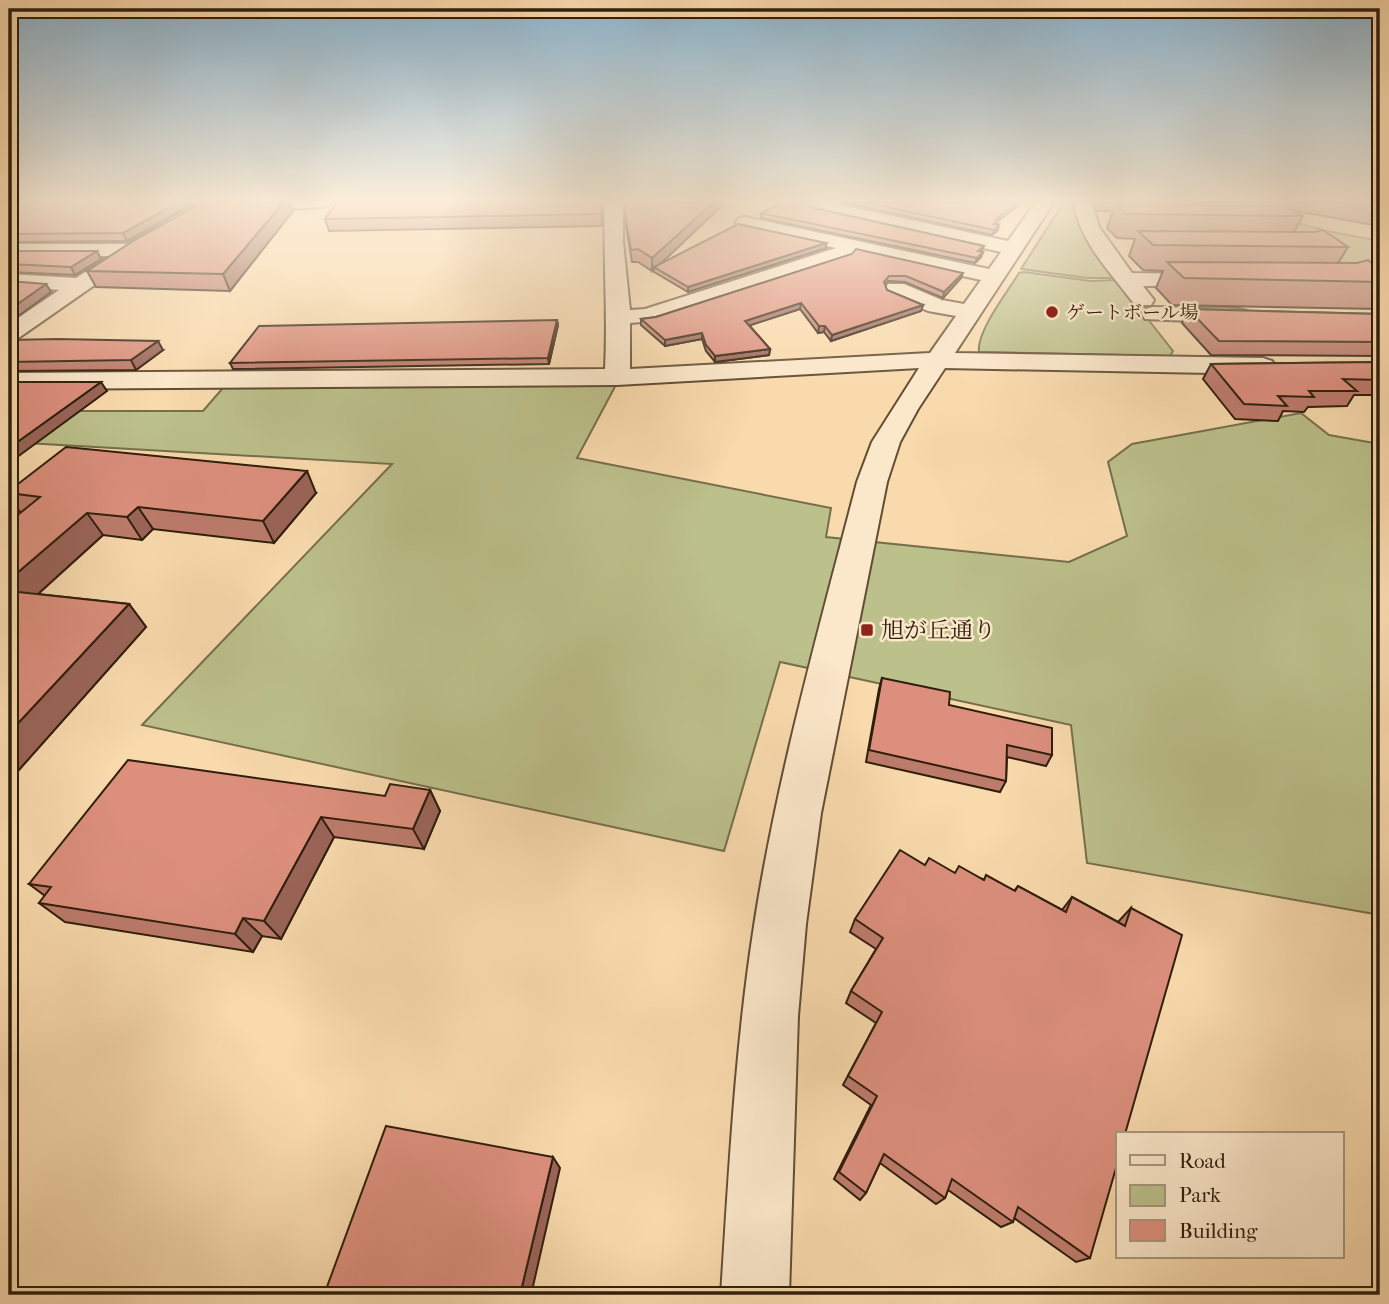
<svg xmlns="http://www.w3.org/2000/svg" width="1389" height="1304" font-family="'IM FELL French Canon','Noto Serif JP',serif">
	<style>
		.green { fill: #bcc08b; stroke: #766f4c; stroke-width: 2 }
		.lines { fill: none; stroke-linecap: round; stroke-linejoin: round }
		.minor-casing { stroke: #624d34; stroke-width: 4 }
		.minor { fill: #fbe7ca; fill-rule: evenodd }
		.wall { fill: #bd7b6c; stroke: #2f1e0c; stroke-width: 2 }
		.shaded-wall { fill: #9a6458; stroke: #2f1e0c; stroke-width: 2 }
		.building { fill: #dc8f7d; stroke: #2f1e0c; stroke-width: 2 }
		.poi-dot { fill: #8f2418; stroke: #fbe7ca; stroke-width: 2.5 }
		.labels { text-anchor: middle; stroke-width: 5; stroke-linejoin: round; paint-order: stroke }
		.far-poi-label { font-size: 19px; fill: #2f1e0c; stroke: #fbe7ca; text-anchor: start }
		.poi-label { font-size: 23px; fill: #2f1e0c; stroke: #fbe7ca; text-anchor: start }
	</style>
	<rect width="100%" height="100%" fill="#f9daad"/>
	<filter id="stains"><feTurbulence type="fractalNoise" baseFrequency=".00286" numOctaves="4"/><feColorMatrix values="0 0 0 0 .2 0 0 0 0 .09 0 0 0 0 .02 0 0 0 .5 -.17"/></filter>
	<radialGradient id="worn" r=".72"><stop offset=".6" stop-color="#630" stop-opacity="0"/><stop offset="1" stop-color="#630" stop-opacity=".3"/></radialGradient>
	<g class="green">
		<polygon points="1064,202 1075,202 1083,226 1115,278 1087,278 1021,269"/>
		<polygon points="1269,215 1327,231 1380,241 1380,263 1362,281"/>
		<path d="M1024,272L1091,281L1117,280L1173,351L1170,356L979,352C976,332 1008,291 1019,273Z"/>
		<polygon points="229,381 618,381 577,458 831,508 826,537 1069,562 1127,536 1108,462 1132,444 1301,413 1329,435 1380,444 1380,915 1087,863 1071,725 780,662 724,851 142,725 392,464 9,442 9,411 203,411"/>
	</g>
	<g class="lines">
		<defs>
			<g id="minor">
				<polygon points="200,202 219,202 210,213 139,254 17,339 9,341 9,324 59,290 9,286 9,274 76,278 110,256 9,256 9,244 128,244"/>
				<polygon points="237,202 332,202 323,207 239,212 230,207"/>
				<path d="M605,202H623V242L630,310L645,309L836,248L738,227L736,223L738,219L745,217L989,269L1001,252L814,210L805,205L807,202H828L1008,241L1036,202H1054L955,353L1263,358L1272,361L1276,366L1272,371L1263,374L945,368L918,409L900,442L887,482L821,813L806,924L798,1016L789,1295H721C729,1172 735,1048 754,926C777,776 819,629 857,482L872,442L919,368L617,385L9,389V373L605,369C608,313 603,258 605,202ZM854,252L981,280L964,304L942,300L904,284H888L885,289L888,294L928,311L956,316L930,353L630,369V323L655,321L850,257Z"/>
				<path d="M1074,202H1092L1099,227L1132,273L1212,274L1219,276L1223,280L1219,284L1212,286H1143L1154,300L1151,305H1135C1112,274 1079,242 1074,202Z"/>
				<polygon points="1153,307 1239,309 1247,311 1250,316 1247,321 1239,323 1145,319 1142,314 1145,309"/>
			</g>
		</defs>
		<use href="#minor" class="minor-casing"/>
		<use href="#minor" class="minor"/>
	</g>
	<g class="wall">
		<polygon points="9,202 195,202 127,241 9,242"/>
		<polygon points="203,202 290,202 293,211 230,291 96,287 87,271"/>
		<polygon points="337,202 603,202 602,226 329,231 325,219"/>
		<polygon points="625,202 726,202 661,263 826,243 826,248 688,292 654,272 654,269 652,271 638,262 632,262 626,226"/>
		<polygon points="841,202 1023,202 998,221 996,225 998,230 992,235"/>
		<polygon points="1094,202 1380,202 1380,226 1295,211 1303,216 1294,232 1348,247 1338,263 1380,270 1380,308 1379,309 1172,305 1156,288 1163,271 1143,270 1129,256 1135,239 1117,238 1107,228 1113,211 1096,211"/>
		<polygon points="814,208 984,246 981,252 983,252 981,257 975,263 761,218 761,213"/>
		<polygon points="9,251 101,259 75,275 9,272"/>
		<polygon points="852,254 961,278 943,298 905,282 888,281 885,285 887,290 923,305 921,311 831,341 824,332 818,333 800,309 749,325 770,349 769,355 715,362 706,351 702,339 665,346 641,325 641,319 656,317"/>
		<polygon points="1188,309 1380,314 1380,356 1211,355 1182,323"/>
		<polygon points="557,320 558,325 549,364 233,369 230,363"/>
		<polygon points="9,340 163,350 136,370 9,371"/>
		<polygon points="1380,362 1380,395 1354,395 1347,406 1308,407 1304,412 1283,411 1278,421 1235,419 1203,379 1211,364"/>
		<polygon points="9,491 316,493 274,543 153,529 142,540 103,535 38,594 129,604 146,627 9,781 21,513 9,497"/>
		<polygon points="882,678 1052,755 1046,766 1007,757 1006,781 1000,792 866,762 879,689"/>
		<polygon points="430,790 440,811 424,849 334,837 281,939 262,936 253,952 65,922 39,903 45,896 29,884 385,796"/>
		<polygon points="925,865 955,873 983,879 1014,891 1018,886 1062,910 1072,897 1118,922 1131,908 1090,1258 1076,1262 1014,1218 1013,1222 1001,1227 948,1190 945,1198 936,1204 880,1163 866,1193 860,1200 834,1179 871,1105 843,1085 876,1023 846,1003 851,991 876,949 850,932 855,919"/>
	</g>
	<g class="shaded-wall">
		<polygon points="179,202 195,202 127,241 123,233"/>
		<polygon points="284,202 290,202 293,211 230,291 223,274"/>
		<polygon points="602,202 603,202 602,226 601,214"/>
		<polygon points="714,202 726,202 656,268 654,267 654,269 652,271 652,258"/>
		<polygon points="1018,202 1023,202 998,221 997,224 991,229 993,224 996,219"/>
		<polygon points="999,225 998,230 992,235 994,230"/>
		<polygon points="826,243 826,248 688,292 688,287"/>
		<polygon points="97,251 101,259 75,275 71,267"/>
		<polygon points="983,252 981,257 975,263 977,258"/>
		<polygon points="963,273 961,278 943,298 944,292"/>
		<polygon points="46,284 51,292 9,323 9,310"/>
		<polygon points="801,303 800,309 745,327 745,321"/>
		<polygon points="923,305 921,311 831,341 832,335"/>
		<polygon points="557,320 558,325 549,364 548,358"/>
		<polygon points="819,326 825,326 824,332 818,333"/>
		<polygon points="702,333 702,339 665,346 665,340"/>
		<polygon points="158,341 163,350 136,370 131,360"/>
		<polygon points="770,349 769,355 715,362 715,356"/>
		<polygon points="101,382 107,391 9,463 9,448"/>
		<polygon points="307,471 316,493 274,543 263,521"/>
		<polygon points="138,507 153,529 142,540 127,517"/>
		<polygon points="87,513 103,535 18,612 9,602 9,580"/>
		<polygon points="129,604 146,627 9,781 9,733"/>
		<polygon points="430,790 440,811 424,849 413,829"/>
		<polygon points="321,817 334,837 281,939 264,921"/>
		<polygon points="243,918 262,936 253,952 235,934"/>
		<polygon points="553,1157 560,1168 531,1295 520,1295"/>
	</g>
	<g class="building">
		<polygon points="9,202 179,202 123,233 9,234"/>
		<polygon points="203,202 284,202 223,274 87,271 133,241"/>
		<polygon points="337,202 602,202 601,214 325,219"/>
		<polygon points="625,202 714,202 652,258 638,249 631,250 625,214"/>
		<polygon points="783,202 804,202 814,208 984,246 978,251 983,252 977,258 761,213"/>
		<polygon points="863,202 1018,202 996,219 999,219 993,224 999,225 994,230"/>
		<polygon points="1276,202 1282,202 1303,216 1126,214 1116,204 1270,206"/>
		<polygon points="738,224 826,243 688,287 654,267"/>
		<polygon points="1323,230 1348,247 1153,245 1138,231 1315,232"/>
		<polygon points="856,249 963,273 944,292 906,276 889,276 884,282 887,290 923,305 832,335 825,326 819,326 801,303 745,321 770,349 715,356 706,345 702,333 665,340 641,319 656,317 852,254"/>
		<polygon points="9,251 97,251 71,267 9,264"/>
		<polygon points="1368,260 1380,270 1380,282 1184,278 1167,262 1357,263"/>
		<polygon points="9,281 46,284 9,310"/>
		<polygon points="1188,309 1380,314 1380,342 1219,341"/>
		<polygon points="557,320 548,358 230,363 259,326"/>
		<polygon points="57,339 158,341 131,360 9,362 9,340"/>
		<polygon points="1380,362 1380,380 1343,379 1357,391 1309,391 1314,397 1278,396 1287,406 1244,404 1211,364"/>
		<polygon points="9,382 101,382 9,448"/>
		<polygon points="66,447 307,471 263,521 138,507 127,517 87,513 9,580 9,522 40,497 9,493 9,491"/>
		<polygon points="9,591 129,604 9,733"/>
		<polygon points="882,678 950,692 949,705 1052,728 1052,755 1007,745 1006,781 869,750"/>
		<polygon points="128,760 385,796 390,784 430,790 413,829 321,817 264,921 243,918 235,934 39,903 51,887 29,884"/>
		<polygon points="900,850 925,865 929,858 955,873 959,866 984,880 986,875 1015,891 1018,886 1066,912 1072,897 1125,926 1131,908 1182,935 1125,1134 1118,1134 1118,1161 1090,1258 1018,1207 1013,1222 952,1179 945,1198 884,1154 866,1193 839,1172 877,1096 848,1076 882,1012 851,991 883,938 855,919"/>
		<polygon points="386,1126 553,1157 520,1295 324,1295"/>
	</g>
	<linearGradient id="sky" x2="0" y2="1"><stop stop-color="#8bb6d2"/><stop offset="0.52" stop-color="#fceeda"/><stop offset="1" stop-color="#fceeda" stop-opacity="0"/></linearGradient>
	<rect width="1389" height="385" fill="url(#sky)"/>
	<g class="poi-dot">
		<circle cx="1052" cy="312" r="7"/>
		<rect x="860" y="623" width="14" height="14" rx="3.5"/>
	</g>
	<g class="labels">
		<g class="far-poi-label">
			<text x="1066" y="319">ゲートボール場</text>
		</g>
		<g class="poi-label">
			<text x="881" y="638">旭が丘通り</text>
		</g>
	</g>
	<rect width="1389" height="1304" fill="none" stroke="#f9daad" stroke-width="35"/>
	<rect x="10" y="10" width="1368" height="1283" fill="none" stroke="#2f1e0c" stroke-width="3.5"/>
	<rect x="18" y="18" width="1354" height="1269" fill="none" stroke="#2f1e0c" stroke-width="2"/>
	<rect x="1116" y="1132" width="228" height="126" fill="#fbe7ca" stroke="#a9977e" stroke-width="2"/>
	<rect x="1130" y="1155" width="35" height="10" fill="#fbe7ca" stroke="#a9977e" stroke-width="2"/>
	<text x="1179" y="1168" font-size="21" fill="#2f1e0c">Road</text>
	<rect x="1130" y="1185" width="35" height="21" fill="#bcc08b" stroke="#a9977e" stroke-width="2"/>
	<text x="1179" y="1202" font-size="21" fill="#2f1e0c">Park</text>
	<rect x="1130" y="1220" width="35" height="21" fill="#dc8f7d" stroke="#a9977e" stroke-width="2"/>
	<text x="1179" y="1238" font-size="21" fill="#2f1e0c">Building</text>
	<rect width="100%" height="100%" filter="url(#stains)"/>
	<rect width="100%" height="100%" fill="url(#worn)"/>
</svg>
